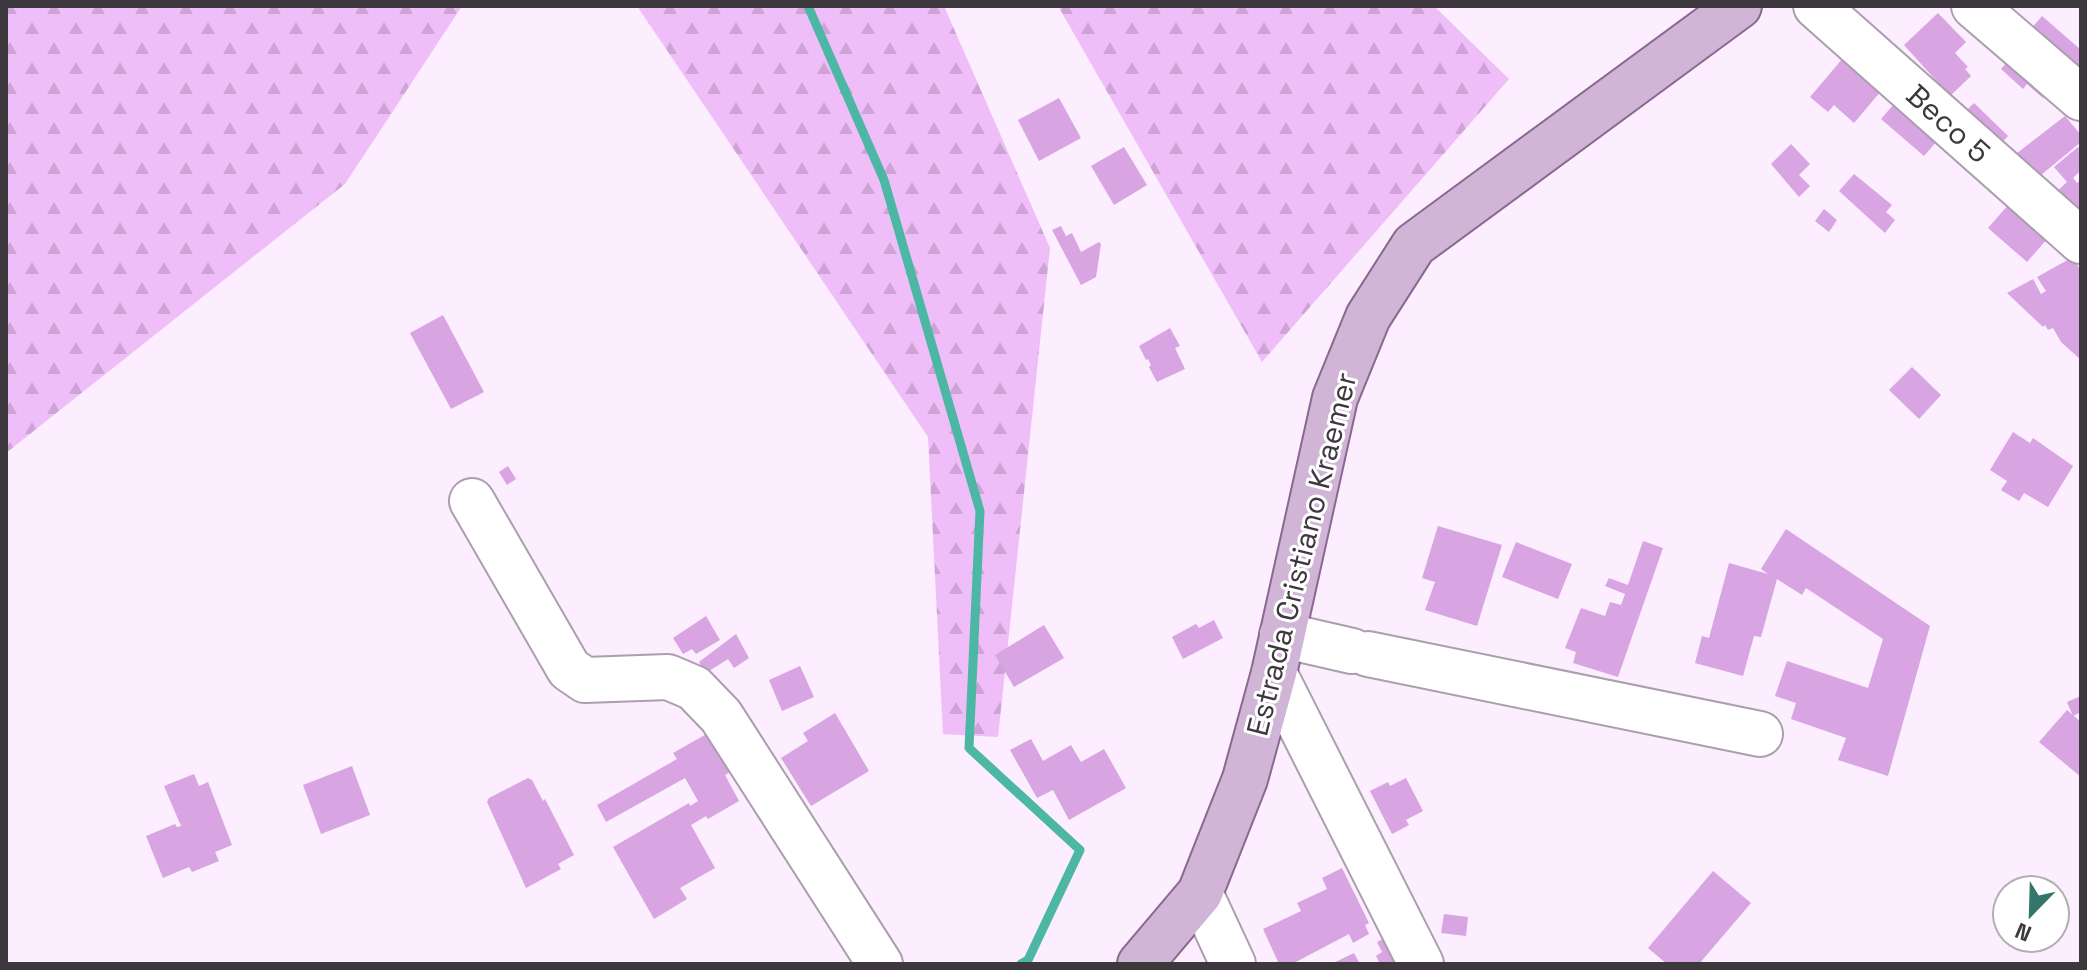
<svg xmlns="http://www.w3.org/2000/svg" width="2087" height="970" font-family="'Space Grotesk',sans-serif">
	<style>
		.forest { fill: url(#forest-firs) }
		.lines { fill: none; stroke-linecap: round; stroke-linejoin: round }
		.stream { stroke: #4bb7a4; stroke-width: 9 }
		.building { fill: #d8a4e2 }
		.minor-casing { stroke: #ab9eae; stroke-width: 48 }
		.major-casing { stroke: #8a6890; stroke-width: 48 }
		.minor { stroke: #fff; stroke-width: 44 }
		.major { stroke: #d1b5d7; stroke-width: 44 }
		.labels { text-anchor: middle; stroke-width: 6; stroke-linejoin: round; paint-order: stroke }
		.street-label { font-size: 30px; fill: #3d373e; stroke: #fff }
	</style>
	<defs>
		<pattern id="forest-firs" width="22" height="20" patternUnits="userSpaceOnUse" patternTransform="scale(2)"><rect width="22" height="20" fill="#efbef9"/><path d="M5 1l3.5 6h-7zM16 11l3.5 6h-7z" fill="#cea4d6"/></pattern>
	</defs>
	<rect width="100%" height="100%" fill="#fcedff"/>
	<g class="forest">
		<polygon points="6,6 462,6 345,184 6,453"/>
		<polygon points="637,6 944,6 1050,248 998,737 943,734 928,437"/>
		<polygon points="1058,6 1434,6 1509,79 1262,362"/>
	</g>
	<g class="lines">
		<polyline class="stream" points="808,6 884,180 980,511 969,748 1080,850 1028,960 1021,964"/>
	</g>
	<g class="building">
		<polygon points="1938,13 1966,42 1955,53 1968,67 1965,69 1971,76 1950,96 1904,45"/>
		<polygon points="2042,16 2081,50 2081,63 2075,70 2025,36"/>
		<polygon points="1849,51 1887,84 1854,123 1834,105 1828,112 1810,97"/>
		<polygon points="2014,54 2053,87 2043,98 2027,84 2023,89 2001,69"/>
		<polygon points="1901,96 1944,133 1924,156 1881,119"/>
		<polygon points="1059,98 1081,138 1039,161 1018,120"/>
		<polygon points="1974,103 2008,136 2000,145 1966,111"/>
		<polygon points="2065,116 2081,135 2081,142 2035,180 2012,157"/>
		<polygon points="1791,144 1810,164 1799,175 1810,186 1799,197 1771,164"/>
		<polygon points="1124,147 1147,185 1114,205 1091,166"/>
		<polygon points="2078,147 2081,151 2081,174 2079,172 2073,178 2077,183 2081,180 2081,217 2052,196 2067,182 2054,167"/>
		<polygon points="1854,174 1892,205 1886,212 1895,220 1885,233 1839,191"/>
		<polygon points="2016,196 2055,230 2027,262 1988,228"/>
		<polygon points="1824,209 1837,220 1829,232 1815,221"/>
		<polygon points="1061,226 1066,236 1072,233 1081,252 1099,242 1101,244 1096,277 1081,285 1052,230"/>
		<polygon points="2073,257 2081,272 2081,360 2061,342 2053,328 2048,330 2045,325 2043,327 2007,293 2033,279 2041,294 2046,291 2037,277"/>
		<polygon points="443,315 484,392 451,409 410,333"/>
		<polygon points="1170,328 1180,346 1175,348 1185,369 1157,382 1149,367 1151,365 1148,359 1146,360 1139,346"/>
		<polygon points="1912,367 1941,395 1919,419 1889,390"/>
		<polygon points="2013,432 2030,443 2033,438 2073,466 2048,507 2024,493 2019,501 2001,490 2007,481 1990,470"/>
		<polygon points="508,466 516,479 507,485 499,472"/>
		<polygon points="1438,526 1502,545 1477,626 1425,610 1435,582 1422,578"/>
		<polygon points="1786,529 1930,626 1888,776 1838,760 1846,738 1791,719 1796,703 1775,696 1787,661 1868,688 1883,639 1806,588 1802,595 1777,579 1761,637 1754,636 1743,676 1695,663 1702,636 1709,638 1729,563 1768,574 1761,569"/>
		<polygon points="1643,541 1663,548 1618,677 1573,663 1576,652 1565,648 1581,608 1605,616 1610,602 1621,605 1625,594 1605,586 1609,578 1628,585"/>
		<polygon points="1516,542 1572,564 1558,599 1502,577"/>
		<polygon points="706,616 720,640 696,654 692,649 683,654 673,638"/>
		<polygon points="1214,620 1223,638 1183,659 1172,637 1196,624 1199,628"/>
		<polygon points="1044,625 1064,658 1014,687 995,655"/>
		<polygon points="736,634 749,658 734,668 728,659 706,673 699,662"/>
		<polygon points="800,666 814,697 782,711 769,680"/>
		<polygon points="2081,696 2081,712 2073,716 2067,702"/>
		<polygon points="2067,710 2081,722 2081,777 2039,742"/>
		<polygon points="835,713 869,771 811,806 781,758 808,741 803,733"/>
		<polygon points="710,732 732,771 725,775 739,801 708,819 706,816 691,825 715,868 680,888 687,899 654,919 613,847 689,803 690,806 698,801 685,778 606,822 597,805 677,759 673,753"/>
		<polygon points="1031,739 1043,761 1071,745 1081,762 1104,749 1126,788 1069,820 1053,790 1037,798 1010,750"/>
		<polygon points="352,766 370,815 321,834 303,785"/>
		<polygon points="194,774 199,786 208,782 232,845 215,852 219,861 192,872 189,867 163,878 146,836 175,824 177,827 181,826 164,786"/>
		<polygon points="528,778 532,780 543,801 545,799 574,855 558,864 561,869 526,888 487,802 489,798"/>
		<polygon points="1406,778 1423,811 1406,820 1409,825 1392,834 1370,791 1388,782 1390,786"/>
		<polygon points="1342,868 1369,923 1365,925 1369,934 1353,943 1349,934 1292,964 1279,964 1263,929 1301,911 1297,903 1327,889 1322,878"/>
		<polygon points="1713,871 1751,903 1699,964 1667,964 1648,948"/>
		<polygon points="1444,914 1468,917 1466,936 1441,933"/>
		<polygon points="1392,935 1406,964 1380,964 1376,956 1382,952 1377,942"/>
		<polygon points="1354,953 1360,964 1331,964"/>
	</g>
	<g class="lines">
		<defs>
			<g id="minor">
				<polyline points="1816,6 2081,241"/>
				<polyline points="1974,6 2081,98"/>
				<polyline points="472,501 569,669 585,680 668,677 694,688 721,716 880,964"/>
				<polyline points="1282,635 1352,651"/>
				<polyline points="1368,654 1760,734"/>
				<polyline points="1274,673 1421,964"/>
				<polyline points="1200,893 1233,964"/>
			</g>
			<polyline id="major" points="1140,964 1200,893 1245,779 1274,673 1335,398 1368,317 1414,245 1739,6"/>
		</defs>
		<use href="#minor" class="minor-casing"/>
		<use href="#major" class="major-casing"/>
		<use href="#minor" class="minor"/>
		<use href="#major" class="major"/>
	</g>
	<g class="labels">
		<g class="street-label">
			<text transform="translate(1948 124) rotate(42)" y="10">Beco 5</text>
			<text transform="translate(1302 554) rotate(-76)" y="10">Estrada Cristiano Kraemer</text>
		</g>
	</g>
	<rect width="2087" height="970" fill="none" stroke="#3d373e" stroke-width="16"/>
	<g transform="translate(2031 914) rotate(203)"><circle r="38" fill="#ffffff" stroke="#b1afb2" stroke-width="2"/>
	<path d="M0-6L14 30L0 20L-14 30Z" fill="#33776a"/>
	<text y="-12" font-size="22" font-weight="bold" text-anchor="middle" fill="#3d373e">N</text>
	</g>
</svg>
